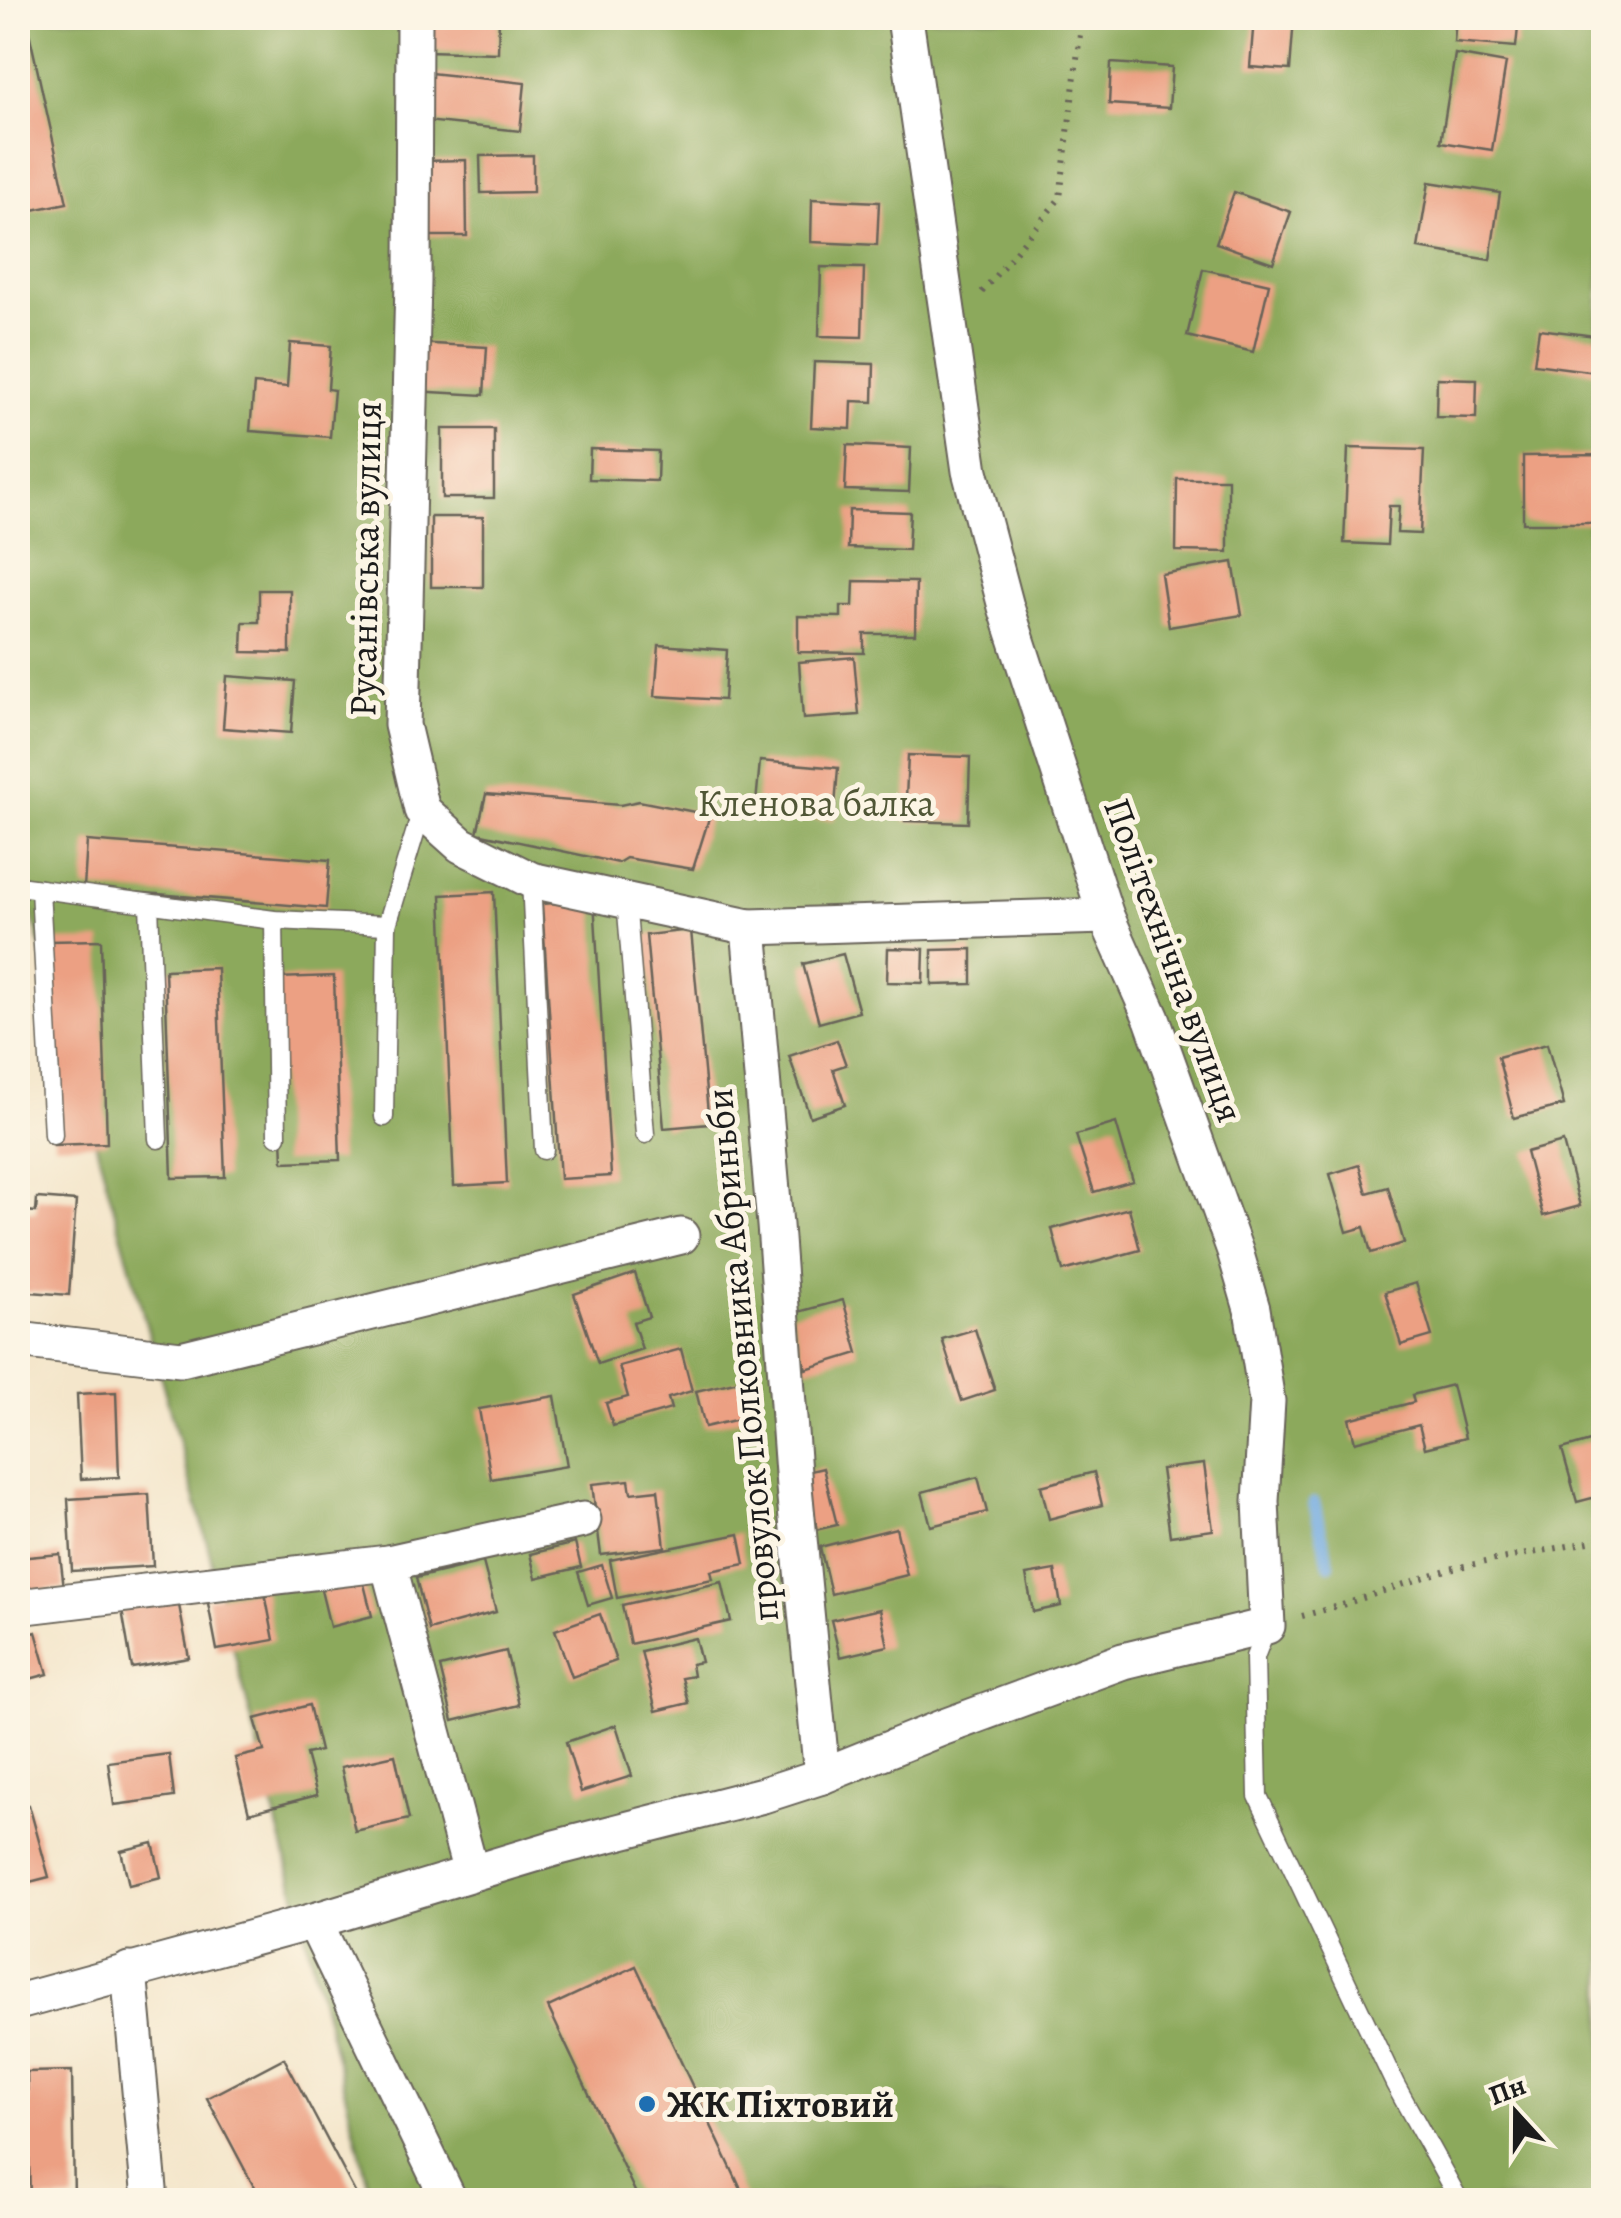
<svg xmlns="http://www.w3.org/2000/svg" width="1621" height="2218" font-family="Alegreya,serif">
	<style>
		.forest { fill: #8ca95b; stroke: #54623c; stroke-width: 2.5 }
		.lines { fill: none; stroke-linecap: round; stroke-linejoin: round }
		.stream { stroke: #70a9e0; stroke-width: 12 }
		.building { fill: #eca083 }
		.service-casing { stroke: #686359; stroke-width: 21 }
		.minor-casing { stroke: #686359; stroke-width: 39 }
		.path { stroke: #686359; stroke-width: 6; stroke-dasharray: 2.5 8; stroke-linecap: butt }
		.service { stroke: #fff; stroke-width: 18 }
		.minor { stroke: #fff; stroke-width: 35 }
		.poi-dot { fill: #1f6fb2; stroke: #fcf5e5; stroke-width: 4 }
		.labels { text-anchor: middle; stroke-width: 10; stroke-linejoin: round; paint-order: stroke }
		.street-label { font-size: 38px; fill: #1c1c1c; stroke: #fcf5e5 }
		.park-label { font-size: 38px; fill: #505636; stroke: #fcf5e5 }
		.poi-label { font-size: 38px; font-weight: bold; fill: #1c1c1c; stroke: #fcf5e5; text-anchor: start }
	</style>
	<rect width="100%" height="100%" fill="#fcf5e5"/>
	<filter id="ink" filterUnits="userSpaceOnUse"><feTurbulence type="fractalNoise" baseFrequency=".01" numOctaves="2"/><feDisplacementMap in="SourceGraphic" scale="20" xChannelSelector="R" yChannelSelector="G"/><feConvolveMatrix kernelMatrix="1 2 1 2 8 2 1 2 1" color-interpolation-filters="sRGB"/></filter>
	<filter id="wash" filterUnits="userSpaceOnUse"><feTurbulence type="fractalNoise" baseFrequency=".0048" numOctaves="4" result="noise"/><feDisplacementMap in="SourceGraphic" scale="40" xChannelSelector="R" yChannelSelector="G"/><feGaussianBlur stdDeviation="2.25" result="paint"/><feColorMatrix in="noise" values="0 0 0 0 0 0 0 0 0 0 0 0 0 0 0 0 0 1.4 0 .05"/><feComposite in="paint" operator="in"/></filter>
	<g filter="url(#wash)">
		<rect width="100%" height="100%" fill="#f4e6cb"/>
		<polygon class="forest" points="18,18 1603,18 1603,212 1586,581 1604,796 1603,2200 372,2200 207,1543 18,864"/>
		<g class="lines">
			<polyline class="stream" points="1314,1503 1329,1564"/>
		</g>
		<g id="blocks">
			<g class="building">
				<polygon points="427,18 499,18 498,53 426,51"/>
				<polygon points="1254,18 1294,18 1290,70 1250,67"/>
				<polygon points="1456,18 1519,18 1516,47 1454,42"/>
				<polygon points="29,32 67,203 18,213 18,35"/>
				<polygon points="1455,54 1506,63 1492,150 1441,142"/>
				<polygon points="1111,63 1172,67 1169,108 1109,104"/>
				<polygon points="430,73 525,83 520,131 425,121"/>
				<polygon points="533,155 533,192 481,193 480,156"/>
				<polygon points="466,160 467,236 422,236 421,161"/>
				<polygon points="1429,182 1500,193 1490,260 1418,248"/>
				<polygon points="1234,192 1291,212 1273,263 1216,243"/>
				<polygon points="812,199 879,202 877,245 811,242"/>
				<polygon points="821,267 864,268 862,337 819,336"/>
				<polygon points="1203,269 1269,284 1253,352 1187,336"/>
				<polygon points="1539,329 1604,337 1604,373 1534,364"/>
				<polygon points="290,343 331,346 328,389 334,390 330,437 250,431 254,384 287,387"/>
				<polygon points="416,343 487,347 484,395 413,391"/>
				<polygon points="814,362 874,364 873,402 852,401 851,429 811,427"/>
				<polygon points="1437,378 1477,379 1476,418 1436,417"/>
				<rect x="442" y="429" width="52" height="69"/>
				<polygon points="847,445 911,448 909,492 845,490"/>
				<polygon points="1348,448 1424,450 1420,534 1397,533 1399,506 1389,506 1387,545 1344,543"/>
				<polygon points="590,449 658,451 657,481 589,479"/>
				<polygon points="1604,455 1604,492 1596,492 1596,523 1523,523 1523,456"/>
				<polygon points="1177,479 1228,479 1228,552 1176,551"/>
				<polygon points="849,510 910,512 908,550 848,548"/>
				<rect x="431" y="517" width="52" height="70"/>
				<polygon points="1233,562 1242,615 1169,627 1161,574"/>
				<polygon points="854,581 916,582 915,634 864,634 864,653 798,652 798,616 841,617 841,606 853,606"/>
				<polygon points="259,590 290,590 290,653 242,652 243,622 259,622"/>
				<polygon points="659,645 727,650 724,700 655,696"/>
				<polygon points="854,657 859,715 803,719 799,662"/>
				<polygon points="227,676 295,681 291,733 223,728"/>
				<polygon points="908,755 970,757 968,823 905,821"/>
				<polygon points="760,761 838,768 834,820 755,814"/>
				<polygon points="486,794 620,805 639,801 710,815 693,869 626,858 618,863 477,833"/>
				<polygon points="87,841 330,860 326,908 84,888"/>
				<polygon points="494,892 507,1183 454,1186 441,895"/>
				<polygon points="594,900 611,1176 560,1179 542,904"/>
				<polygon points="691,930 709,1124 664,1128 646,935"/>
				<polygon points="101,940 107,1143 54,1145 48,941"/>
				<polygon points="888,948 924,949 923,983 887,982"/>
				<polygon points="972,949 972,984 932,985 932,950"/>
				<polygon points="843,954 859,1012 819,1023 803,964"/>
				<polygon points="217,968 225,1177 172,1178 165,970"/>
				<polygon points="334,976 340,1160 283,1162 276,978"/>
				<polygon points="837,1040 846,1065 833,1069 845,1105 810,1117 789,1056"/>
				<polygon points="1547,1044 1564,1105 1514,1118 1498,1057"/>
				<polygon points="1116,1123 1133,1181 1094,1192 1076,1135"/>
				<polygon points="1563,1142 1580,1206 1543,1216 1526,1152"/>
				<polygon points="1359,1165 1367,1193 1388,1187 1404,1243 1371,1253 1364,1227 1347,1232 1330,1174"/>
				<polygon points="37,1198 76,1201 69,1295 18,1291 18,1210 36,1212"/>
				<polygon points="1129,1208 1140,1250 1063,1271 1052,1229"/>
				<polygon points="635,1273 649,1317 633,1322 642,1349 598,1364 574,1294"/>
				<polygon points="1416,1283 1432,1336 1401,1345 1385,1292"/>
				<polygon points="843,1300 858,1353 806,1369 791,1314"/>
				<polygon points="975,1329 995,1390 962,1401 942,1339"/>
				<polygon points="681,1349 692,1391 668,1398 671,1409 613,1426 606,1403 628,1397 619,1366"/>
				<polygon points="747,1379 756,1415 705,1427 696,1391"/>
				<polygon points="1452,1385 1465,1438 1425,1448 1419,1425 1355,1442 1349,1419 1414,1402 1412,1395"/>
				<polygon points="116,1392 119,1477 81,1479 77,1394"/>
				<polygon points="555,1396 567,1466 491,1479 479,1409"/>
				<polygon points="1604,1437 1604,1495 1577,1502 1562,1449"/>
				<polygon points="1204,1464 1213,1530 1170,1536 1161,1469"/>
				<polygon points="823,1468 837,1525 807,1532 794,1475"/>
				<polygon points="1094,1472 1102,1505 1049,1519 1041,1486"/>
				<polygon points="978,1477 987,1512 931,1526 922,1492"/>
				<polygon points="629,1480 631,1493 658,1490 665,1547 601,1555 592,1484"/>
				<polygon points="149,1494 153,1566 72,1571 68,1499"/>
				<polygon points="896,1528 907,1575 831,1594 820,1547"/>
				<polygon points="739,1534 745,1564 711,1571 713,1579 617,1598 610,1560"/>
				<polygon points="575,1543 581,1567 536,1578 530,1554"/>
				<polygon points="60,1554 64,1588 18,1592 18,1558"/>
				<polygon points="483,1562 496,1612 429,1630 416,1578"/>
				<polygon points="602,1565 612,1598 588,1605 578,1572"/>
				<polygon points="1055,1570 1061,1606 1033,1612 1026,1575"/>
				<polygon points="361,1572 372,1616 330,1627 319,1582"/>
				<polygon points="722,1582 731,1621 630,1644 622,1605"/>
				<polygon points="264,1588 274,1640 217,1650 207,1598"/>
				<polygon points="178,1600 189,1658 132,1668 122,1610"/>
				<polygon points="880,1609 888,1646 840,1657 831,1620"/>
				<polygon points="600,1614 616,1661 572,1677 555,1630"/>
				<polygon points="36,1632 48,1674 18,1682 18,1637"/>
				<polygon points="695,1638 701,1662 691,1664 693,1676 682,1678 689,1703 656,1711 641,1651"/>
				<polygon points="506,1651 519,1705 453,1721 440,1667"/>
				<polygon points="309,1705 320,1751 306,1754 317,1795 249,1813 235,1758 264,1751 255,1719"/>
				<polygon points="616,1725 632,1776 581,1792 566,1742"/>
				<polygon points="169,1754 174,1797 114,1805 108,1762"/>
				<polygon points="395,1755 409,1819 355,1831 341,1767"/>
				<polygon points="29,1805 49,1877 18,1885 18,1808"/>
				<polygon points="153,1843 161,1877 129,1885 121,1851"/>
				<polygon points="636,1966 746,2200 639,2200 548,2007"/>
				<polygon points="284,2058 359,2200 261,2200 207,2098"/>
				<polygon points="72,2071 74,2200 30,2200 27,2072"/>
			</g>
		</g>
	</g>
	<g filter="url(#ink)">
		<use href="#blocks" fill-opacity="0" stroke="#686359" stroke-width="2.5"/>
		<g class="lines">
			<defs>
				<g id="service">
					<polyline points="531,880 544,1150"/>
					<polyline points="18,886 274,920 387,925 422,810"/>
					<polyline points="40,889 53,1135"/>
					<polyline points="626,899 645,1134"/>
					<polyline points="149,904 158,1139"/>
					<polyline points="274,920 277,1136"/>
					<polyline points="384,1117 387,925"/>
					<polyline points="1267,1626 1255,1657 1258,1796 1395,2084 1459,2200"/>
				</g>
				<g id="minor">
					<polyline points="414,18 413,282 402,725 422,810 461,845 531,880 749,927 1106,916"/>
					<polyline points="749,927 775,1225 794,1487 822,1776"/>
					<polyline points="18,1340 181,1359 681,1236"/>
					<polyline points="388,1563 471,1873"/>
					<polyline points="18,1607 388,1563 583,1520"/>
					<polyline points="314,1921 449,2200"/>
					<polyline points="129,1970 150,2200"/>
					<polyline points="18,2002 314,1921 555,1848 763,1795 822,1776 944,1727 1123,1661 1267,1626 1261,1501 1267,1401 1252,1309 1235,1251 1152,1019 1106,916 1006,607 970,471 905,18"/>
				</g>
			</defs>
			<use href="#service" class="service-casing"/>
			<use href="#minor" class="minor-casing"/>
			<g class="path">
				<polyline points="982,292 1060,198 1082,18"/>
				<polyline points="1302,1616 1342,1605 1449,1569 1604,1539"/>
			</g>
			<use href="#service" class="service"/>
			<use href="#minor" class="minor"/>
		</g>
	</g>
	<circle class="poi-dot" cx="647" cy="2104" r="10"/>
	<g class="labels">
		<g class="street-label">
			<text transform="translate(365 559) rotate(-89)" y="13">Русанівська вулиця</text>
			<text transform="translate(1174 960) rotate(70)" y="13">Політехнічна вулиця</text>
			<text transform="translate(742 1355) rotate(-95)" y="13">провулок Полковника Абриньби</text>
		</g>
		<g class="park-label">
			<text x="816" y="816">Кленова балка</text>
		</g>
		<g class="poi-label">
			<text x="667" y="2117">ЖК Піхтовий</text>
		</g>
	</g>
	<rect width="1621" height="2218" fill="none" stroke="#fcf5e5" stroke-width="60"/>
	<g transform="translate(1516 2113) rotate(339)" stroke="#fcf5e5" stroke-width="8" paint-order="stroke">
	<path d="M0-8L18 38L0 25L-18 38Z" fill="#1c1c1c"/>
	<text y="-15" font-size="28" font-weight="bold" text-anchor="middle" fill="#1c1c1c">Пн</text>
	</g>
</svg>
